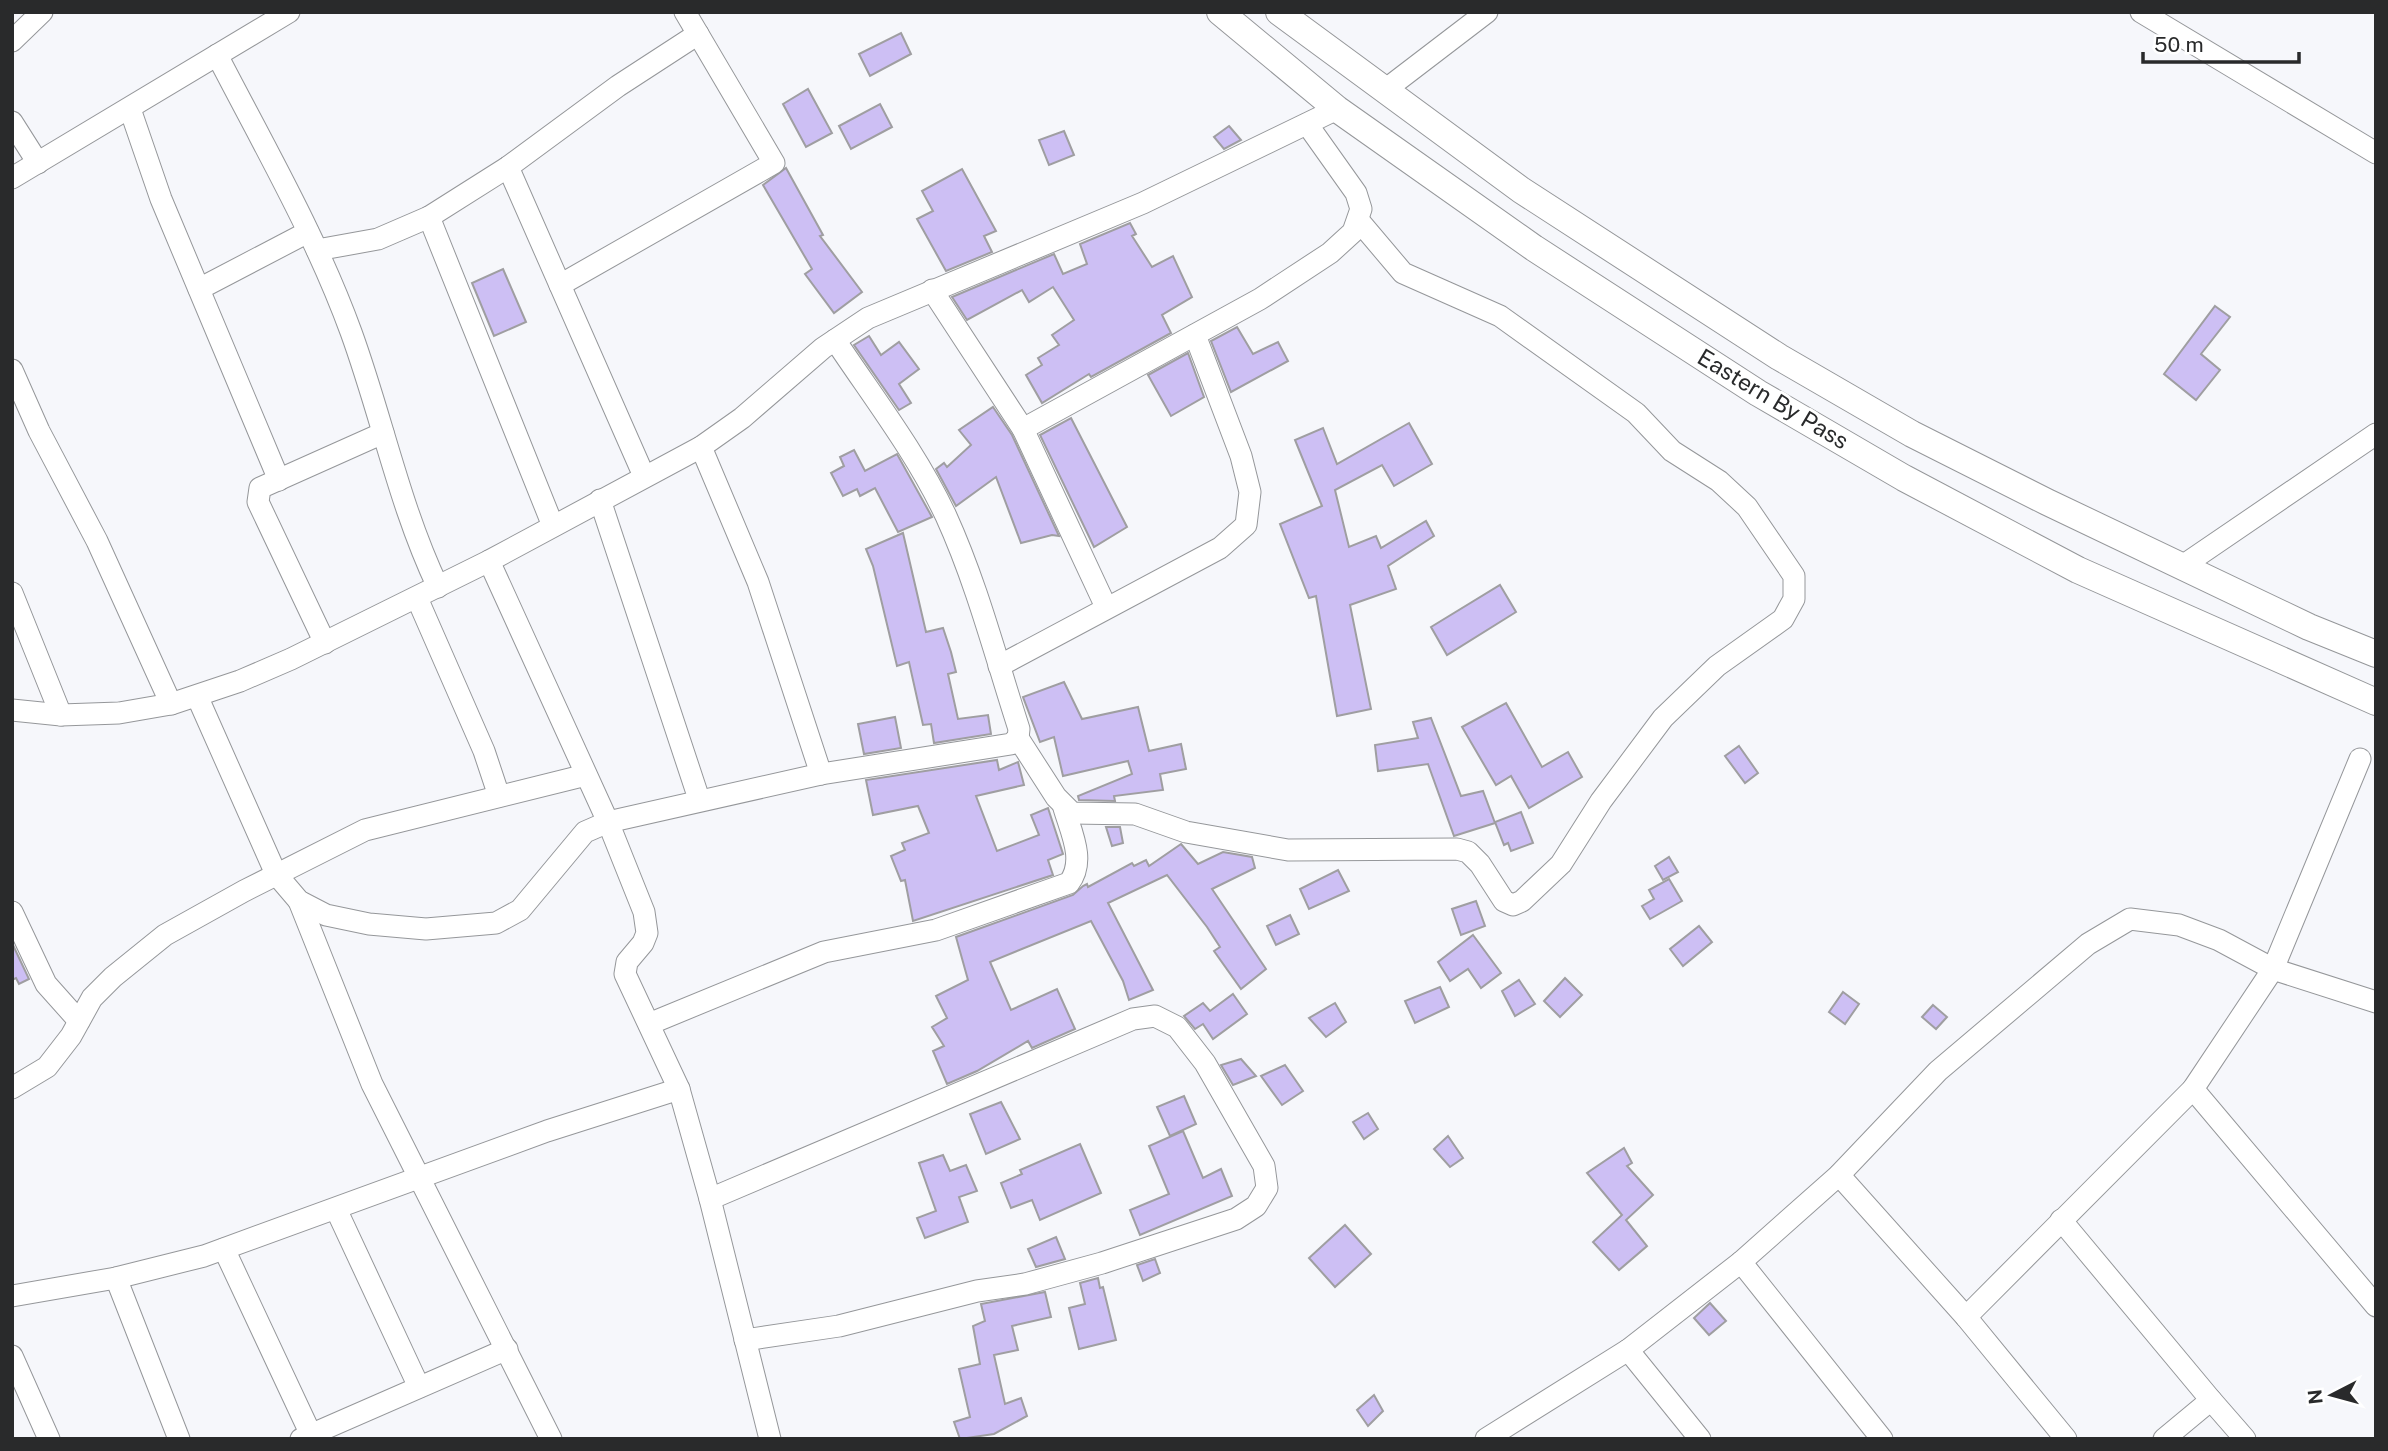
<svg xmlns="http://www.w3.org/2000/svg" width="2388" height="1451" font-family="'Public Sans',sans-serif">
	<style>
		.building { fill: #cdbff4; stroke: #9f9ea1; stroke-width: 2 }
		.lines { fill: none; stroke-linecap: round; stroke-linejoin: round }
		.minor-casing { stroke: #95979a; stroke-width: 23 }
		.major-casing { stroke: #95979a; stroke-width: 28 }
		.minor { stroke: #fff; stroke-width: 21 }
		.major { stroke: #fff; stroke-width: 26 }
		.labels { text-anchor: middle; stroke-width: 6; stroke-linejoin: round; paint-order: stroke }
		.street-label { font-size: 23px; fill: #292a2b; stroke: #fff }
	</style>
	<rect width="100%" height="100%" fill="#f6f7fb"/>
	<g class="building">
		<polygon points="901,33 911,54 870,76 859,54"/>
		<polygon points="808,89 832,133 806,147 783,104"/>
		<polygon points="880,104 892,127 851,149 839,126"/>
		<polygon points="1229,126 1241,140 1224,149 1214,137"/>
		<polygon points="1064,131 1074,155 1049,165 1039,140"/>
		<polygon points="786,168 823,235 820,236 862,292 834,313 805,274 812,269 763,185"/>
		<polygon points="962,169 996,231 984,236 992,252 946,271 917,219 933,211 922,191"/>
		<polygon points="1130,223 1136,234 1132,236 1152,267 1173,256 1192,297 1162,315 1171,333 1091,377 1089,374 1042,403 1026,375 1042,365 1038,358 1059,345 1052,335 1074,320 1053,287 1029,302 1022,290 967,320 952,297 1054,254 1063,274 1087,264 1080,244"/>
		<polygon points="503,269 526,322 494,336 472,283"/>
		<polygon points="2215,306 2230,317 2201,354 2220,370 2196,400 2164,374"/>
		<polygon points="1237,327 1253,354 1278,342 1288,361 1231,392 1211,341"/>
		<polygon points="869,336 881,355 899,342 919,369 899,384 911,403 899,410 854,345"/>
		<polygon points="1188,353 1204,397 1171,416 1148,375"/>
		<polygon points="993,407 1012,435 1059,536 1052,535 1021,543 996,477 956,506 936,469 944,463 947,467 971,445 959,430"/>
		<polygon points="1071,418 1127,527 1094,547 1040,435"/>
		<polygon points="1409,423 1432,464 1394,486 1382,465 1335,490 1349,547 1376,536 1381,548 1426,521 1434,536 1388,566 1396,589 1350,605 1371,709 1337,716 1316,596 1309,598 1280,524 1322,506 1295,440 1323,428 1337,464"/>
		<polygon points="854,450 865,471 897,454 932,517 898,532 875,488 860,496 857,489 843,496 831,473 844,466 840,457"/>
		<polygon points="903,533 926,632 943,628 951,652 956,672 948,674 958,719 988,715 991,734 934,743 931,724 923,725 909,662 897,666 873,566 866,549"/>
		<polygon points="1500,585 1516,612 1447,655 1431,627"/>
		<polygon points="1064,682 1082,719 1138,707 1149,751 1181,744 1186,769 1160,774 1163,790 1114,796 1115,801 1079,800 1078,796 1132,774 1128,761 1063,776 1054,737 1040,742 1023,697"/>
		<polygon points="1506,703 1542,767 1568,752 1582,777 1529,808 1511,776 1496,785 1462,727"/>
		<polygon points="895,717 901,748 864,754 858,724"/>
		<polygon points="1431,718 1461,796 1483,791 1495,823 1454,836 1428,764 1378,771 1375,745 1418,738 1413,722"/>
		<polygon points="1739,746 1758,773 1745,783 1725,756"/>
		<polygon points="997,760 999,770 1018,762 1024,785 976,796 997,851 1039,835 1031,815 1048,808 1063,854 1048,860 1053,875 913,921 905,880 901,881 891,856 905,850 902,843 929,833 918,806 873,815 866,780"/>
		<polygon points="1521,812 1533,843 1511,851 1508,843 1504,845 1495,822"/>
		<polygon points="1106,827 1120,827 1123,843 1112,846"/>
		<polygon points="1181,844 1198,864 1223,852 1252,857 1255,868 1212,889 1266,969 1241,989 1214,951 1220,947 1207,927 1167,875 1108,903 1153,990 1129,1000 1123,981 1091,921 990,962 1011,1010 1057,989 1075,1029 1032,1048 1028,1041 977,1071 947,1084 933,1051 944,1046 932,1027 947,1018 936,996 968,980 956,937 1073,895 1083,886 1087,884 1088,887 1132,863 1134,866 1146,860 1149,866"/>
		<polygon points="1669,857 1678,872 1663,880 1655,866"/>
		<polygon points="1338,870 1349,891 1309,909 1300,889"/>
		<polygon points="1669,879 1682,901 1650,919 1642,906 1654,899 1649,890"/>
		<polygon points="1476,901 1485,926 1461,935 1452,909"/>
		<polygon points="1290,915 1299,934 1276,945 1267,926"/>
		<polygon points="1699,926 1712,942 1683,966 1670,949"/>
		<polygon points="1473,935 1501,973 1481,988 1468,969 1450,981 1438,962"/>
		<polygon points="12,943 29,979 19,984 16,978 12,980"/>
		<polygon points="1565,978 1582,995 1560,1017 1544,1001"/>
		<polygon points="1519,980 1535,1004 1515,1016 1502,991"/>
		<polygon points="1440,987 1449,1007 1415,1023 1405,1001"/>
		<polygon points="1843,992 1859,1004 1845,1024 1829,1012"/>
		<polygon points="1233,994 1247,1014 1213,1039 1203,1024 1195,1029 1184,1016 1203,1003 1210,1011"/>
		<polygon points="1335,1003 1346,1022 1326,1037 1309,1018"/>
		<polygon points="1933,1005 1947,1017 1936,1029 1922,1017"/>
		<polygon points="1241,1059 1256,1076 1233,1085 1221,1065"/>
		<polygon points="1285,1065 1303,1091 1282,1105 1261,1076"/>
		<polygon points="1184,1096 1196,1124 1170,1136 1157,1107"/>
		<polygon points="1001,1102 1020,1139 986,1154 970,1114"/>
		<polygon points="1368,1113 1378,1129 1364,1139 1353,1122"/>
		<polygon points="1183,1131 1203,1178 1221,1169 1232,1196 1140,1235 1130,1210 1169,1194 1149,1146"/>
		<polygon points="1448,1136 1463,1158 1450,1167 1434,1149"/>
		<polygon points="1080,1144 1101,1193 1040,1220 1032,1200 1011,1208 1001,1183 1022,1174 1020,1170"/>
		<polygon points="1624,1148 1632,1163 1627,1166 1653,1195 1626,1220 1647,1246 1619,1270 1593,1242 1622,1215 1587,1173"/>
		<polygon points="943,1155 950,1171 966,1165 977,1191 959,1197 968,1222 925,1238 917,1218 936,1211 919,1163"/>
		<polygon points="1345,1225 1371,1254 1335,1287 1309,1258"/>
		<polygon points="1056,1237 1065,1259 1036,1267 1028,1249"/>
		<polygon points="1155,1259 1160,1273 1143,1281 1137,1265"/>
		<polygon points="1098,1278 1100,1288 1103,1287 1116,1340 1079,1349 1069,1308 1085,1304 1080,1283"/>
		<polygon points="1045,1292 1051,1317 1012,1326 1018,1350 994,1355 1005,1404 1021,1398 1027,1416 994,1434 960,1439 954,1422 970,1417 959,1369 980,1364 973,1326 985,1321 981,1304"/>
		<polygon points="1710,1303 1726,1321 1709,1335 1694,1318"/>
		<polygon points="1374,1395 1383,1411 1368,1426 1357,1410"/>
	</g>
	<g class="lines">
		<defs>
			<g id="minor">
				<polyline points="2141,12 2376,153"/>
				<polyline points="12,41 42,12"/>
				<path d="M217,55C264,146 316,236 351,332C382,417 399,505 438,587"/>
				<polyline points="1385,90 1487,12"/>
				<polyline points="130,109 161,199 279,480"/>
				<polyline points="12,122 38,163"/>
				<polyline points="508,167 644,476"/>
				<polyline points="12,178 289,12"/>
				<polyline points="429,217 553,526"/>
				<polyline points="317,250 378,239 429,217 508,167 618,86 698,34"/>
				<polyline points="560,285 774,163 685,12"/>
				<polyline points="199,289 308,232"/>
				<polyline points="932,290 1023,429 1106,607"/>
				<polyline points="12,370 39,431 97,541 171,704"/>
				<polyline points="1023,429 1260,299 1330,253 1353,232 1361,209 1356,193 1307,124"/>
				<polyline points="701,447 758,582 821,774"/>
				<polyline points="600,500 699,799"/>
				<polyline points="489,561 608,822 644,912 647,933 643,943 627,962 625,974 679,1089 710,1199 770,1439"/>
				<polyline points="2181,567 2376,434"/>
				<polyline points="12,593 61,715"/>
				<polyline points="417,598 484,751 499,796"/>
				<polyline points="325,643 258,502 260,488 383,433"/>
				<polyline points="999,666 1220,548 1246,525 1250,492 1241,456 1195,335"/>
				<path d="M197,696L276,874L299,901L326,915L369,924L426,929L496,923L520,910L585,832L608,822L821,774L1011,744L1018,738L1019,729C996,658 977,584 946,516C917,454 873,397 835,340"/>
				<polyline points="12,710 61,715 119,713 171,704 240,681 291,659 489,561 701,447 742,418 823,348 868,318 1143,203 1337,109"/>
				<polyline points="1018,738 1056,797 1072,813 1135,814 1186,832 1288,850 1457,849 1468,852 1480,864 1504,901 1513,905 1522,901 1561,864 1601,801 1663,718 1717,666 1783,619 1794,599 1794,576 1747,507 1719,481 1672,451 1636,413 1500,316 1403,273 1359,221"/>
				<polyline points="2360,759 2273,969 2193,1089 2376,1306"/>
				<polyline points="299,901 372,1084 551,1439"/>
				<polyline points="12,912 46,984 79,1021"/>
				<path d="M649,1024L824,952L936,930L1069,883C1086,861 1071,832 1064,808"/>
				<polyline points="12,1088 47,1067 71,1036 92,998 113,977 165,935 244,891 365,830 586,775"/>
				<polyline points="1839,1175 1966,1317 2066,1439"/>
				<polyline points="710,1199 1133,1019 1155,1016 1177,1027 1205,1063 1264,1166 1267,1188 1256,1206 1236,1219 1102,1263 1025,1284 977,1291 839,1326 745,1340"/>
				<polyline points="336,1209 419,1387"/>
				<polyline points="2061,1220 2211,1400 2164,1439"/>
				<polyline points="224,1249 313,1439"/>
				<polyline points="1741,1262 1882,1439"/>
				<polyline points="116,1278 179,1439"/>
				<polyline points="12,1296 116,1278 204,1256 547,1131 679,1089"/>
				<polyline points="1966,1317 2193,1089"/>
				<polyline points="1628,1350 1700,1439"/>
				<polyline points="12,1356 49,1439"/>
				<polyline points="2211,1400 2245,1439"/>
				<polyline points="301,1439 507,1349"/>
				<polyline points="1486,1439 1628,1350 1741,1262 1839,1175 1938,1071 2088,944 2130,919 2179,925 2219,940 2273,969 2376,1002"/>
			</g>
			<g id="major">
				<polyline points="1220,12 1337,109 1534,248 1758,393 1904,478 2078,570 2376,702"/>
				<polyline points="1279,12 1521,190 1779,357 1912,434 2047,502 2309,627 2376,654"/>
			</g>
		</defs>
		<use href="#minor" class="minor-casing"/>
		<use href="#major" class="major-casing"/>
		<use href="#minor" class="minor"/>
		<use href="#major" class="major"/>
	</g>
	<g class="labels">
		<g class="street-label">
			<text transform="translate(1773 399) rotate(31)" y="8">Eastern By Pass</text>
		</g>
	</g>
	<rect width="2388" height="1451" fill="none" stroke="#292a2b" stroke-width="28"/>
	<g transform="translate(2332 1395) rotate(264)" stroke="#ffffff" stroke-width="5" paint-order="stroke">
	<path d="M0-5L12 26L0 18L-12 26Z" fill="#292a2b"/>
	<text y="-10" font-size="19" font-weight="bold" text-anchor="middle" fill="#292a2b">N</text>
	</g>
	<path d="M2143 52v10h156v-10" fill="none" stroke="#292a2b" stroke-width="3.5"/>
	<text x="2154" y="52" font-size="21" fill="#292a2b" stroke="#ffffff" stroke-width="5" paint-order="stroke">50 m</text>
</svg>
